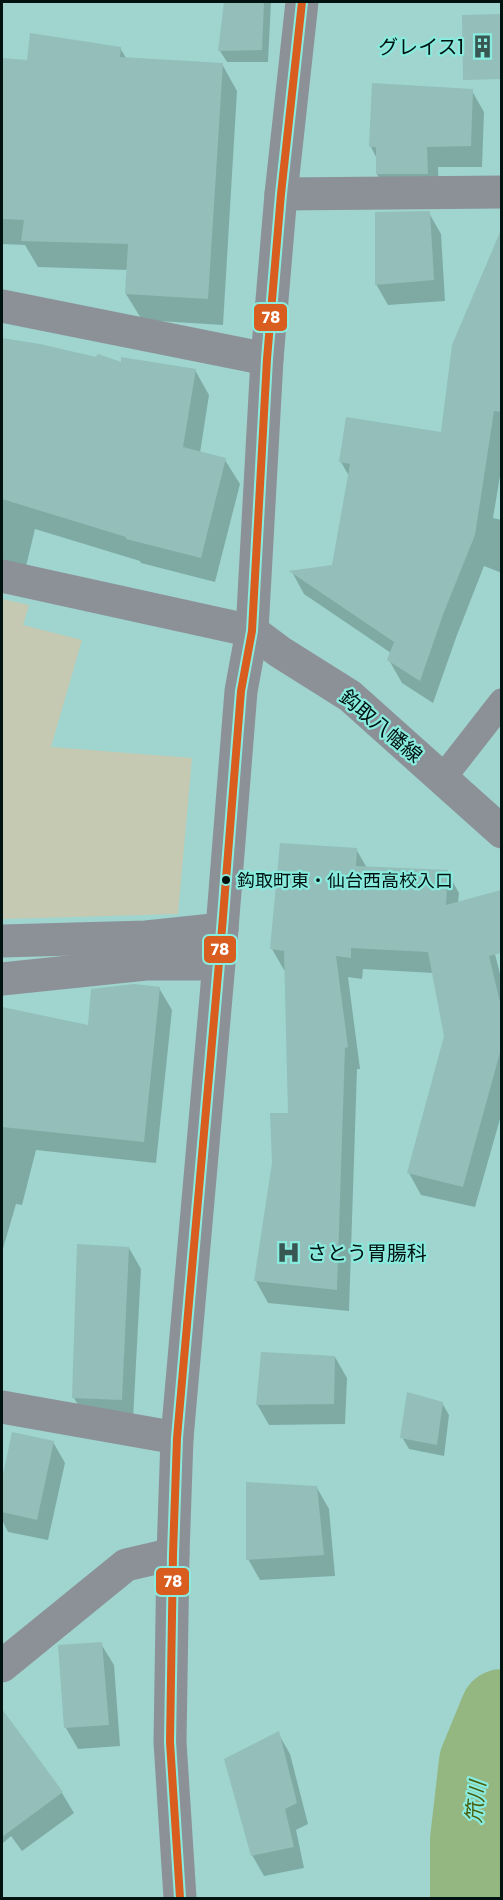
<svg xmlns="http://www.w3.org/2000/svg" width="503" height="1900" font-family="Poppins,'Noto Sans JP',sans-serif">
	<style>
		.green { fill: #c6c9b2 }
		.shadow { fill: #0003 }
		.lines { fill: none; stroke-linecap: round; stroke-linejoin: round }
		.river { stroke: #94b681; stroke-width: 84 }
		.building { fill: #93beb9 }
		.service { stroke: #8c9198; stroke-width: 27 }
		.minor { stroke: #8c9198; stroke-width: 33 }
		.tertiary { stroke: #8c9198; stroke-width: 33 }
		.bus-1-casing { stroke: #89ebde; stroke-width: 12 }
		.bus-1 { stroke: #da5d20; stroke-width: 8 }
		.bus-dot { fill: #011311; stroke: #89ebde; stroke-width: 2 }
		.labels { text-anchor: middle; stroke-width: 4.5; stroke-linejoin: round; paint-order: stroke }
		.bus-label { font-size: 18px; fill: #011311; stroke: #89ebde; text-anchor: start }
		.poi-label { font-size: 20px; fill: #011311; stroke: #89ebde; text-anchor: end }
		.street-label { font-size: 20px; fill: #011311; stroke: #89ebde }
		.water-label { font-size: 21px; font-style: italic; fill: #475d0a; stroke: #89ebde }
		.line-badge { stroke: #89ebde; stroke-width: 2 }
		.badge-label { font-size: 16px; text-anchor: middle; font-weight: bold; fill: #fff }
	</style>
	<rect width="100%" height="100%" fill="#9fd5ce"/>
	<polygon class="green" points="2,599 29,605 23,625 82,640 51,747 192,758 178,914 2,919"/>
	<g class="shadow">
		<polygon points="225,2 273,2 271,2 268,62 227,62 220,51"/>
		<polygon points="120,48 126,58 222,64 237,91 223,325 142,320 126,294 128,270 38,267 25,245 2,244 2,60 28,61"/>
		<polygon points="373,84 472,91 484,112 482,167 438,167 439,194 389,195 377,174 377,159 371,147"/>
		<polygon points="429,213 441,234 445,301 388,305 376,284"/>
		<polygon points="496,272 502,274 502,464 493,518 502,520 502,573 484,566 457,635 433,703 402,683 389,660 391,653 304,594 292,572 333,566 349,476 341,462 443,433"/>
		<polygon points="2,340 40,346 122,364 195,370 209,395 200,453 225,460 240,484 215,582 141,563 140,561 35,529 23,579 2,574"/>
		<polygon points="356,849 367,868 447,872 459,893 458,903 502,892 502,942 489,930 502,982 502,1112 475,1207 421,1195 409,1173 446,1037 433,973 363,969 362,979 348,977 360,1069 357,1069 349,1311 268,1303 256,1281 290,1115 286,971 284,970 272,949"/>
		<polygon points="159,988 172,1010 156,1163 36,1150 22,1205 16,1204 2,1252 2,1008 89,1027"/>
		<polygon points="129,1248 141,1269 133,1420 86,1419 74,1398"/>
		<polygon points="335,1357 347,1378 345,1424 269,1425 257,1404"/>
		<polygon points="442,1403 449,1415 444,1456 409,1449 402,1437"/>
		<polygon points="13,1433 53,1442 65,1463 48,1540 8,1532 2,1520 2,1487"/>
		<polygon points="317,1488 329,1509 335,1576 260,1580 248,1559"/>
		<polygon points="101,1644 114,1665 120,1746 78,1749 66,1728"/>
		<polygon points="14,1728 62,1793 74,1813 22,1851 11,1836 2,1844 2,1737"/>
		<polygon points="278,1733 290,1754 308,1824 296,1830 304,1868 264,1876 252,1855"/>
	</g>
	<g class="lines">
		<polyline class="river" points="472,1898 472,1840 481,1762 502,1711"/>
	</g>
	<g class="building">
		<polygon points="224,2 264,3 262,50 218,51"/>
		<polygon points="501,14 501,79 463,80 462,15"/>
		<polygon points="30,33 121,47 120,57 223,63 208,299 125,294 128,244 21,241 24,220 2,219 2,58 27,60"/>
		<polygon points="372,83 473,89 471,146 427,147 428,174 376,174 376,147 369,147"/>
		<polygon points="430,211 434,280 375,285 375,212"/>
		<polygon points="501,230 501,412 494,411 475,535 444,612 420,681 387,660 394,642 289,571 332,565 350,464 339,462 346,417 441,432 452,345"/>
		<polygon points="2,338 40,344 96,357 98,354 121,362 121,357 196,369 183,447 226,458 201,558 126,539 126,537 2,499"/>
		<polygon points="280,843 357,848 356,866 448,870 446,905 501,890 501,953 489,956 501,1006 501,1049 463,1187 407,1173 444,1036 428,952 351,948 351,958 336,956 348,1047 345,1048 337,1290 254,1281 272,1163 270,1113 288,1113 284,951 270,949"/>
		<polygon points="134,984 160,987 144,1142 2,1127 2,1007 88,1025 91,989"/>
		<polygon points="77,1244 129,1247 122,1400 72,1398"/>
		<polygon points="261,1352 335,1356 334,1404 256,1405"/>
		<polygon points="407,1392 443,1402 437,1445 400,1438"/>
		<polygon points="12,1432 54,1441 37,1520 2,1512 2,1479"/>
		<polygon points="246,1482 317,1486 324,1555 246,1560"/>
		<polygon points="102,1642 109,1725 64,1728 58,1645"/>
		<polygon points="2,1709 63,1792 2,1837"/>
		<polygon points="279,1731 297,1803 285,1809 294,1847 251,1856 224,1759"/>
	</g>
	<g class="lines">
		<polyline class="service" points="442,779 502,702"/>
		<g class="minor">
			<polyline points="281,194 502,192"/>
			<polyline points="2,306 267,359"/>
			<polyline points="2,576 252,631"/>
			<polyline points="2,941 146,937 222,929"/>
			<polyline points="2,979 146,964 218,964"/>
			<polyline points="2,1407 177,1438"/>
			<polyline points="2,1666 126,1565 173,1554"/>
		</g>
		<g class="tertiary">
			<polyline points="252,631 280,652 350,696 502,832"/>
			<polyline points="180,1898 170,1742 173,1554 177,1438 222,929 241,691 252,631 267,359 281,194 302,2"/>
		</g>
		<defs>
			<polyline id="bus-1" points="180,1898 170,1742 173,1554 177,1438 222,929 241,691 252,631 267,359 281,194 302,2"/>
		</defs>
		<use href="#bus-1" class="bus-1-casing"/>
		<use href="#bus-1" class="bus-1"/>
	</g>
	<defs>
		<symbol id="building-bare" viewBox="-9 -9 18 18"><path d="M-4-6H4V6H1V3H-1V6H-4ZM-2.5-4.3h1.7v1.8h-1.7ZM.8-4.3h1.7v1.8H.8ZM-2.5-1h1.7V.8h-1.7ZM.8-1h1.7V.8H.8Z" fill="#385753" stroke="#89ebde" stroke-width="2.5" paint-order="stroke"/></symbol>
		<symbol id="hospital-bare" viewBox="-9 -9 18 18"><path d="M-5-5h3v3.5h4V-5h3V5h-3V1.5h-4V5h-3Z" fill="#385753" stroke="#89ebde" stroke-width="2.5" paint-order="stroke"/></symbol>
	</defs>
	<g fill-rule="evenodd">
		<use href="#building-bare" x="466" y="30" width="33" height="33"/>
		<use href="#hospital-bare" x="272" y="1236" width="33" height="33"/>
	</g>
	<circle class="bus-dot" cx="226" cy="880" r="5"/>
	<g class="labels">
		<g class="bus-label">
			<text x="237" y="887">鈎取町東・仙台西高校入口</text>
		</g>
		<g class="poi-label">
			<text x="464" y="54">グレイス1</text>
			<text x="307" y="1260" text-anchor="start">さとう胃腸科</text>
		</g>
		<g class="street-label">
			<text transform="translate(381 726) rotate(40)" y="7">鈎取八幡線</text>
		</g>
		<g class="water-label">
			<text transform="translate(476 1802) rotate(-84)" y="7">笊川</text>
		</g>
	</g>
	<g class="line-badge">
		<rect x="253" y="303" width="35" height="29" rx="6" fill="#da5d20"/>
		<rect x="203" y="935" width="34" height="29" rx="6" fill="#da5d20"/>
		<rect x="155" y="1567" width="35" height="29" rx="6" fill="#da5d20"/>
	</g>
	<g class="badge-label">
		<text x="271" y="323">78</text>
		<text x="220" y="955">78</text>
		<text x="173" y="1587">78</text>
	</g>
	<rect width="503" height="1900" fill="none" stroke="#011311" stroke-width="6"/>
</svg>
